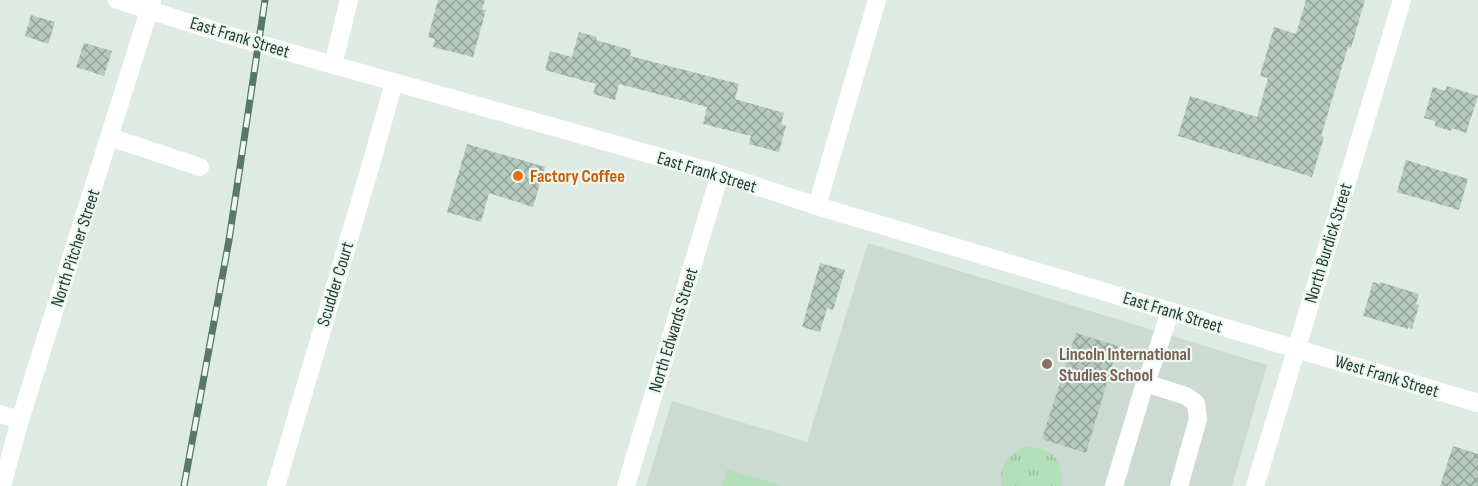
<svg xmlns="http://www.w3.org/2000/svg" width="1478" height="486" font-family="'Sofia Sans Condensed',sans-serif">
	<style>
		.built { fill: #ccdbd2 }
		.park { fill: url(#park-tufts) }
		.garden { fill: #b4dfb9 }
		.building { fill: url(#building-cross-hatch) }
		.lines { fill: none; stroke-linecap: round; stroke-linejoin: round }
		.minor { stroke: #fff; stroke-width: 18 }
		.rail-casing { stroke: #57786a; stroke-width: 7 }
		.rail { stroke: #eef7f1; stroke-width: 4.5; stroke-dasharray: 14; stroke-linecap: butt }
		.food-dot { fill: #e8710a; stroke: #eef7f1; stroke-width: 2 }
		.education-dot { fill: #8d6e63; stroke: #eef7f1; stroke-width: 2 }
		.labels { text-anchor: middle; stroke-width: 4.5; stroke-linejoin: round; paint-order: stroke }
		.street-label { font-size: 18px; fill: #1e3c2f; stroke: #eef7f1 }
		.food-label { font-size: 18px; font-weight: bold; fill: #c56008; stroke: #eef7f1; text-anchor: start }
		.education-label { font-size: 18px; font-weight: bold; fill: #785e54; stroke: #eef7f1; text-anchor: start }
	</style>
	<defs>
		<pattern id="park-tufts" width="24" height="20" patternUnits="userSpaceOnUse" patternTransform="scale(1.5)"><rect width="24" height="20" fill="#b4dfb9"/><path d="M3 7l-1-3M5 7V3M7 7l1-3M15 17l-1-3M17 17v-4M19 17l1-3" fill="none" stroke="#9ac09f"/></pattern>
		<pattern id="building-cross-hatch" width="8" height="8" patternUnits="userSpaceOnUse" patternTransform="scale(1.5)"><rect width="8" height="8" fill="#b6c9be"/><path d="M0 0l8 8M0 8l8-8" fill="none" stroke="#93a49b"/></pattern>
	</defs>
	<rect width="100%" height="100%" fill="#ddebe3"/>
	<polygon class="built" points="868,243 1267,365 1232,486 646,486 672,401 807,442"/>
	<path class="park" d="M1025,447C1051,446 1065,461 1061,486H1001C999,465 1006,454 1025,447Z"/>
	<polygon class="garden" points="727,469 783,486 722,486"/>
	<g class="building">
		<polygon points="438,0 485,0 482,10 486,10 473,57 433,47 435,39 428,37"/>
		<polygon points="1306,0 1365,0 1351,48 1348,47 1321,136 1324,137 1312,177 1178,136 1190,96 1257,117 1268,78 1260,76 1274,27 1296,34"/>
		<polygon points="31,15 55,22 48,44 25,36"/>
		<polygon points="579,32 597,37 596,40 631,50 630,56 739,84 735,99 784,113 781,124 786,126 779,152 749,144 751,136 703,124 707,107 619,84 615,100 593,94 596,84 545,70 550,51 572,57"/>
		<polygon points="84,43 112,51 104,76 76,67"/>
		<polygon points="1447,86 1478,96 1466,133 1452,128 1451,131 1435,126 1435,121 1424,118 1433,87 1445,91"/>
		<polygon points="467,144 545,167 533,207 489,193 481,222 447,212"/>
		<polygon points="1406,160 1468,179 1459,210 1397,192"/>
		<polygon points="820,263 845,270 833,310 827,308 820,332 802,327"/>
		<polygon points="1373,282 1380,284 1380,282 1419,294 1416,304 1419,305 1412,329 1408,327 1408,329 1363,316"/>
		<polygon points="1076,333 1118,346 1086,453 1042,439"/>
		<polygon points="1453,446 1478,454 1478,486 1440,486"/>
	</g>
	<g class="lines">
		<g class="minor">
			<polyline points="117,0 238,38 720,174 817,206 1478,403"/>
			<polyline points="333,65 349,0"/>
			<polyline points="110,137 200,167"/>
			<polyline points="817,206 877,0"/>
			<polyline points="1145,383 1186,396 1196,403 1198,419 1179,486"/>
			<polyline points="0,414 20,420"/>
			<polyline points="2,486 20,420 152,1"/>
			<polyline points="276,486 374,154 394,82"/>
			<polyline points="626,486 720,174"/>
			<polyline points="1114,486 1145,383 1155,358 1170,311"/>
			<polyline points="1255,486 1402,0"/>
		</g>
		<defs>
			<polyline id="rail" points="184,486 229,240 265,0"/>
		</defs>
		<use href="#rail" class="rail-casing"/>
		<use href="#rail" class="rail"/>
	</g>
	<circle class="food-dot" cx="518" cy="176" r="6"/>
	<circle class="education-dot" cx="1047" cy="364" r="6"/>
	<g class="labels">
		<g class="street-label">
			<text transform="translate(240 37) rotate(17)" y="6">East Frank Street</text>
			<text transform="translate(707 172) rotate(17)" y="6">East Frank Street</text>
			<text transform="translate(1328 243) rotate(-73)" y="6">North Burdick Street</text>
			<text transform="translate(75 248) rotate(-72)" y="6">North Pitcher Street</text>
			<text transform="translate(335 284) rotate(-73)" y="6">Scudder Court</text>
			<text transform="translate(1173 312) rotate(17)" y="6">East Frank Street</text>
			<text transform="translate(673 330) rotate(-73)" y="6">North Edwards Street</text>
			<text transform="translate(1387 376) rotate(17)" y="6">West Frank Street</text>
		</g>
		<g class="food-label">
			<text x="530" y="182">Factory Coffee</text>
		</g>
		<g class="education-label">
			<text x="1059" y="360">Lincoln International<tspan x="1059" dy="21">Studies School</tspan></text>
		</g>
	</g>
</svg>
